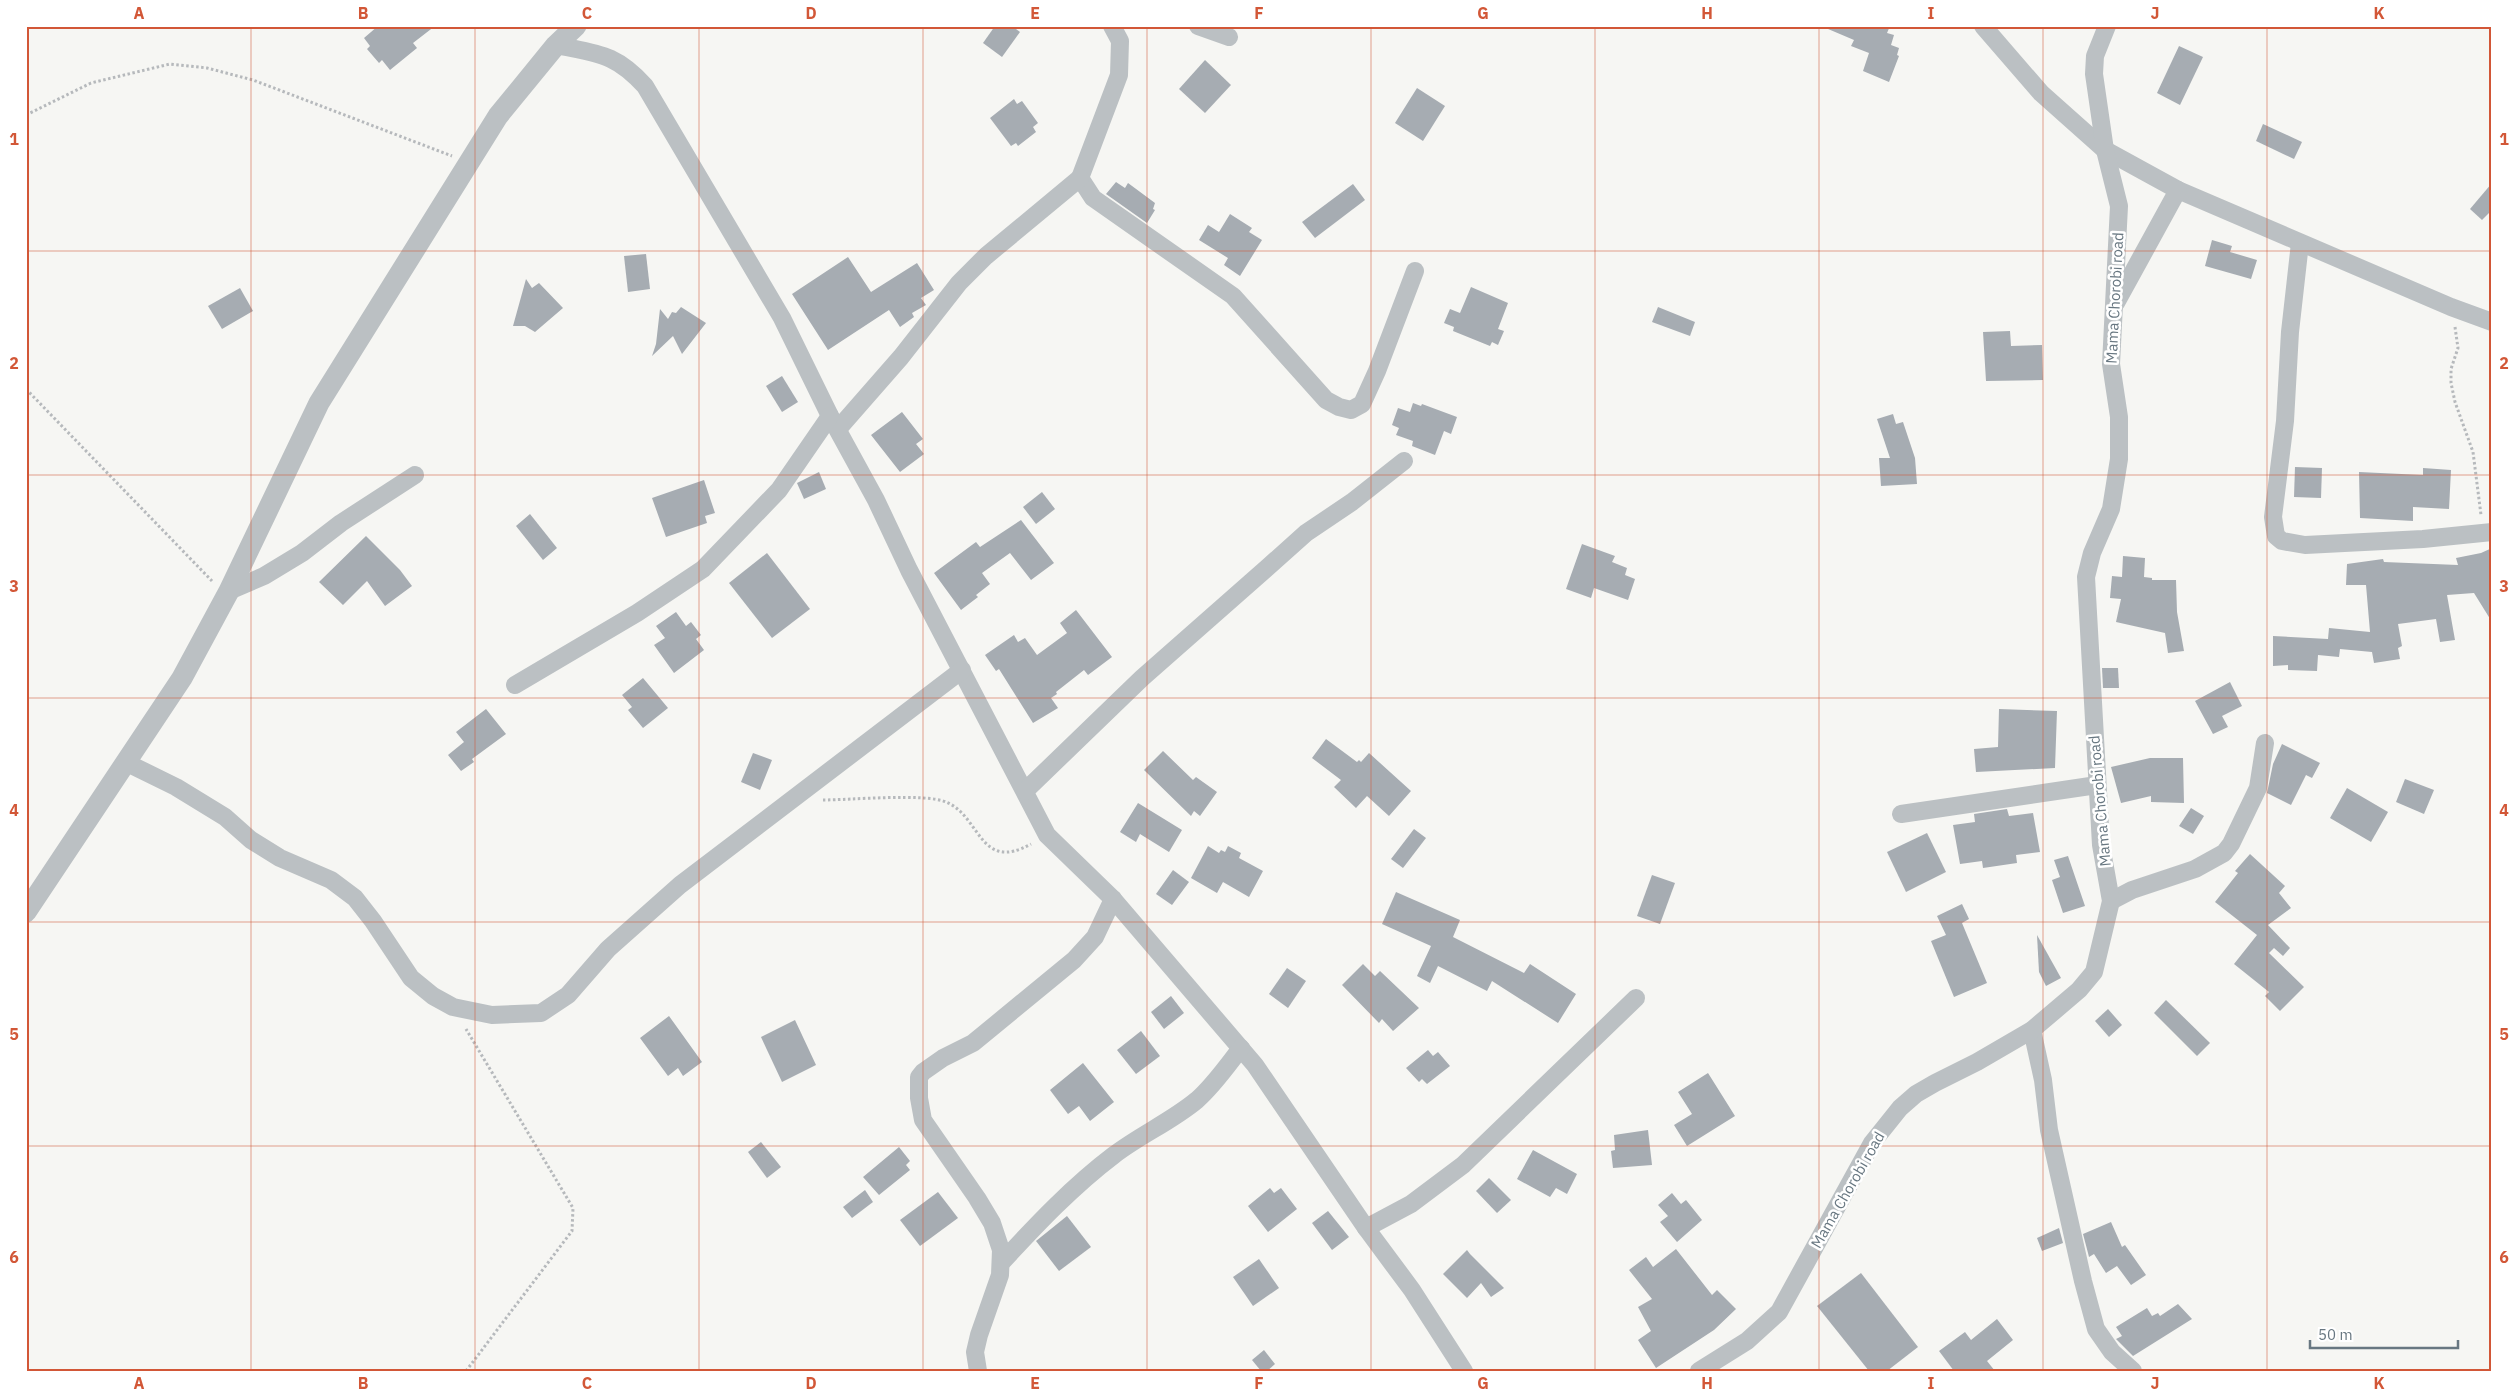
<svg xmlns="http://www.w3.org/2000/svg" width="2518" height="1397" font-family="'IBM Plex Sans',sans-serif">
	<style>
		.building { fill: #a6acb2 }
		.lines { fill: none; stroke-linecap: round; stroke-linejoin: round }
		.path { stroke: #b6b9bc; stroke-width: 3; stroke-dasharray: 2.5 2.5; stroke-linecap: butt }
		.minor { stroke: #bbc0c3; stroke-width: 18 }
		.tertiary { stroke: #bbc0c3; stroke-width: 21 }
		.grid { fill: none; stroke: #d25737; stroke-width: 1; stroke-opacity: 0.55 }
		.labels { text-anchor: middle; stroke-width: 5; stroke-linejoin: round; paint-order: stroke }
		.street-label { font-size: 15px; fill: #687781; stroke: #fff }
		.neatline { fill: none; stroke: #d25737; stroke-width: 2 }
		.grid-label { font-size: 16px; text-anchor: middle; font-weight: bold; fill: #d25737 }
	</style>
	<rect width="100%" height="100%" fill="#f6f6f3"/>
	<g class="building">
		<polygon points="378,26 435,26 413,43 417,48 390,70 382,60 379,63 367,49 370,46 364,38"/>
		<polygon points="995,26 1012,26 1020,32 1002,57 983,43"/>
		<polygon points="1821,26 1890,26 1887,33 1894,35 1891,45 1899,48 1897,55 1899,56 1889,82 1863,71 1869,53 1851,46 1854,40"/>
		<polygon points="2179,46 2203,57 2180,105 2157,93"/>
		<polygon points="1205,60 1231,85 1205,113 1179,89"/>
		<polygon points="1417,88 1445,106 1423,141 1395,123"/>
		<polygon points="1014,99 1017,104 1022,101 1038,123 1033,127 1036,132 1018,146 1016,143 1011,146 990,118"/>
		<polygon points="2263,124 2302,142 2294,159 2256,141"/>
		<polygon points="1116,182 1125,188 1128,183 1155,203 1153,209 1155,210 1147,223 1106,194"/>
		<polygon points="2492,183 2492,210 2482,220 2470,209"/>
		<polygon points="1353,184 1365,200 1315,238 1302,222"/>
		<polygon points="1230,214 1252,228 1249,232 1262,240 1240,276 1224,265 1228,258 1199,240 1208,225 1219,232"/>
		<polygon points="2212,240 2232,246 2230,252 2257,260 2251,279 2205,266"/>
		<polygon points="646,254 650,289 628,292 624,256"/>
		<polygon points="848,257 871,292 917,263 934,290 921,298 926,305 912,313 914,317 900,327 889,310 828,350 792,294"/>
		<polygon points="526,279 532,288 539,283 563,308 535,332 525,326 513,326"/>
		<polygon points="1471,287 1508,303 1498,329 1504,331 1498,345 1492,342 1490,346 1453,331 1454,327 1444,323 1450,309 1460,313"/>
		<polygon points="240,288 253,311 222,329 208,306"/>
		<polygon points="681,307 706,323 682,354 673,336 652,356 656,344 660,309 668,319 672,312 676,313"/>
		<polygon points="1658,307 1695,322 1690,336 1652,322"/>
		<polygon points="2010,331 2011,346 2042,345 2043,380 1986,381 1983,332"/>
		<polygon points="782,376 798,402 782,412 766,386"/>
		<polygon points="1413,403 1421,406 1422,404 1457,417 1451,434 1444,431 1435,455 1412,446 1413,441 1396,435 1399,428 1392,425 1398,408 1410,412"/>
		<polygon points="902,412 923,439 916,444 924,454 900,472 871,435"/>
		<polygon points="1893,414 1896,424 1903,422 1915,458 1917,484 1881,486 1879,458 1890,458 1877,419"/>
		<polygon points="2295,467 2322,468 2321,498 2294,497"/>
		<polygon points="2423,468 2451,470 2449,509 2413,507 2413,521 2360,518 2359,472 2423,475"/>
		<polygon points="819,472 826,489 804,499 797,483"/>
		<polygon points="704,480 715,513 705,516 707,523 666,537 652,498"/>
		<polygon points="1042,492 1055,509 1036,524 1023,507"/>
		<polygon points="530,514 557,548 543,560 516,526"/>
		<polygon points="1021,520 1054,563 1031,580 1010,553 982,573 990,584 976,595 978,597 961,610 934,573 976,542 980,547"/>
		<polygon points="366,536 400,570 412,586 385,606 367,581 343,605 319,582"/>
		<polygon points="1582,544 1615,556 1612,562 1627,568 1625,575 1635,579 1628,600 1594,588 1591,598 1566,589"/>
		<polygon points="2492,548 2492,622 2474,593 2447,595 2455,640 2440,642 2436,619 2398,624 2402,646 2398,648 2400,659 2374,663 2372,652 2340,649 2339,657 2318,655 2317,671 2288,670 2288,665 2273,666 2273,636 2328,639 2329,628 2370,632 2366,585 2346,585 2347,564 2383,559 2384,562 2458,565 2456,558 2481,553"/>
		<polygon points="767,553 810,609 772,638 729,583"/>
		<polygon points="2123,556 2145,558 2144,577 2152,578 2152,580 2176,580 2177,612 2184,651 2168,653 2165,633 2116,622 2121,599 2110,598 2112,576 2122,577"/>
		<polygon points="1076,610 1112,657 1088,675 1084,670 1056,692 1057,694 1051,698 1058,708 1033,723 999,669 996,671 985,655 1014,635 1018,642 1025,638 1037,655 1067,633 1060,623"/>
		<polygon points="676,612 686,626 691,622 701,635 696,639 704,650 674,673 654,645 665,638 656,626"/>
		<polygon points="2102,668 2118,668 2119,688 2103,688"/>
		<polygon points="643,678 668,708 643,728 628,710 632,707 622,695"/>
		<polygon points="2230,682 2242,706 2222,716 2228,727 2213,734 2195,701"/>
		<polygon points="486,709 506,734 472,759 474,762 461,771 448,755 464,742 456,732"/>
		<polygon points="1999,709 2057,711 2055,768 1976,772 1974,749 1998,747"/>
		<polygon points="1326,739 1357,762 1359,760 1361,762 1369,753 1411,791 1389,816 1367,796 1356,808 1334,787 1341,780 1312,758"/>
		<polygon points="2282,744 2320,763 2312,778 2306,775 2291,805 2267,793 2273,764"/>
		<polygon points="1163,751 1193,780 1196,777 1217,792 1200,816 1194,811 1191,816 1144,770"/>
		<polygon points="753,753 772,760 760,790 741,782"/>
		<polygon points="2150,758 2183,758 2184,803 2151,802 2151,796 2121,803 2111,767"/>
		<polygon points="2405,779 2434,790 2424,814 2396,802"/>
		<polygon points="2347,788 2388,812 2371,842 2330,818"/>
		<polygon points="1138,803 1182,830 1169,852 1140,834 1136,842 1120,832"/>
		<polygon points="2191,808 2204,816 2193,834 2179,826"/>
		<polygon points="2007,809 2009,816 2033,813 2040,852 2016,855 2017,863 1983,868 1982,861 1960,864 1953,825 1975,822 1974,814"/>
		<polygon points="1414,829 1426,838 1403,868 1391,859"/>
		<polygon points="1927,833 1946,872 1906,892 1887,852"/>
		<polygon points="1208,846 1219,853 1221,850 1225,852 1228,846 1241,853 1239,858 1263,871 1249,897 1223,882 1217,893 1191,878"/>
		<polygon points="2250,854 2285,886 2279,893 2291,908 2268,925 2290,948 2283,956 2274,948 2269,953 2304,987 2280,1011 2265,996 2269,992 2234,964 2257,935 2215,902 2238,873 2235,871"/>
		<polygon points="2068,856 2085,906 2063,913 2052,880 2060,877 2054,860"/>
		<polygon points="1173,870 1189,882 1172,905 1156,894"/>
		<polygon points="1652,875 1675,883 1660,924 1637,916"/>
		<polygon points="1396,892 1460,920 1453,937 1524,973 1530,964 1576,994 1558,1023 1492,981 1487,991 1438,966 1430,983 1417,976 1431,946 1382,924"/>
		<polygon points="1962,904 1969,919 1962,923 1987,983 1954,997 1931,941 1946,935 1937,916"/>
		<polygon points="2037,935 2061,978 2046,986 2039,972"/>
		<polygon points="1363,964 1375,976 1380,971 1419,1008 1393,1031 1382,1019 1379,1023 1342,985"/>
		<polygon points="1287,968 1306,981 1288,1008 1269,994"/>
		<polygon points="1171,996 1184,1013 1164,1029 1151,1012"/>
		<polygon points="2166,1000 2210,1043 2197,1056 2154,1013"/>
		<polygon points="2108,1009 2122,1025 2109,1037 2095,1021"/>
		<polygon points="669,1016 702,1062 683,1076 678,1068 668,1076 640,1038"/>
		<polygon points="795,1020 816,1065 782,1082 761,1037"/>
		<polygon points="1141,1031 1160,1056 1136,1074 1117,1050"/>
		<polygon points="1428,1050 1433,1056 1438,1052 1450,1066 1427,1084 1422,1079 1419,1082 1406,1068"/>
		<polygon points="1083,1063 1114,1102 1090,1121 1079,1106 1068,1114 1050,1090"/>
		<polygon points="1708,1073 1735,1116 1687,1146 1674,1125 1692,1114 1678,1092"/>
		<polygon points="1648,1130 1652,1165 1613,1168 1611,1151 1615,1150 1614,1135"/>
		<polygon points="761,1142 781,1167 767,1178 748,1152"/>
		<polygon points="899,1147 910,1161 906,1165 910,1170 879,1195 863,1177"/>
		<polygon points="1533,1150 1577,1174 1567,1194 1556,1188 1550,1197 1517,1179"/>
		<polygon points="1489,1178 1511,1200 1497,1213 1476,1191"/>
		<polygon points="1270,1188 1274,1193 1281,1188 1297,1209 1268,1232 1248,1206"/>
		<polygon points="865,1190 873,1202 852,1218 843,1207"/>
		<polygon points="938,1192 958,1218 920,1246 900,1220"/>
		<polygon points="1672,1193 1681,1204 1686,1200 1702,1220 1677,1242 1660,1222 1668,1216 1658,1205"/>
		<polygon points="1328,1211 1349,1237 1332,1250 1312,1223"/>
		<polygon points="1067,1216 1091,1247 1059,1271 1036,1241"/>
		<polygon points="2111,1222 2122,1247 2125,1245 2146,1275 2131,1285 2117,1266 2106,1273 2094,1254 2089,1257 2088,1253 2083,1234"/>
		<polygon points="2059,1228 2063,1243 2042,1251 2037,1238"/>
		<polygon points="1676,1249 1712,1295 1717,1290 1736,1309 1714,1330 1656,1368 1638,1340 1651,1331 1638,1307 1652,1299 1629,1270 1646,1257 1653,1267"/>
		<polygon points="1467,1250 1470,1254 1504,1288 1491,1297 1481,1283 1467,1298 1443,1274"/>
		<polygon points="1259,1259 1279,1288 1253,1306 1233,1277"/>
		<polygon points="1861,1273 1918,1347 1887,1371 1869,1371 1817,1306"/>
		<polygon points="2178,1304 2192,1319 2133,1356 2116,1339 2122,1336 2116,1327 2147,1308 2152,1316 2158,1313 2160,1316"/>
		<polygon points="1997,1319 2013,1340 1987,1361 1995,1371 1954,1371 1939,1351 1965,1332 1971,1340"/>
		<polygon points="1264,1350 1275,1364 1267,1371 1261,1371 1252,1360"/>
	</g>
	<g class="lines">
		<g class="path">
			<polyline points="26,115 91,83 170,64 207,68 253,80 452,156"/>
			<polyline points="2455,327 2458,348 2451,369 2451,383 2455,402 2473,452 2481,515"/>
			<polyline points="26,389 212,581"/>
			<path d="M823,800C849,800 926,793 946,802C981,816 979,873 1031,844"/>
			<polyline points="466,1371 572,1231 573,1208 466,1029"/>
		</g>
		<g class="minor">
			<polyline points="1112,26 1120,41 1119,75 1080,178 1093,198 1233,296 1326,400 1339,407 1351,410 1362,404 1377,371 1415,271"/>
			<polyline points="1198,26 1229,37"/>
			<polyline points="1983,26 2041,93 2105,150 2178,190 2451,307 2492,322"/>
			<path d="M556,45C598,54 615,53 645,86L782,318L830,416L876,500L909,570L1047,835L1113,899L1255,1065L1366,1228L1412,1290L1464,1371"/>
			<polyline points="2300,243 2290,332 2285,421 2273,517 2276,536 2282,541 2305,545 2423,539 2492,532"/>
			<polyline points="2116,303 2178,190"/>
			<polyline points="838,429 901,357 959,283 986,256 1080,178"/>
			<polyline points="229,591 264,576 302,553 341,523 415,475"/>
			<polyline points="515,685 637,613 703,569 779,490 830,416"/>
			<polyline points="125,762 176,787 225,817 251,840 280,858 331,880 355,898 373,921 411,978 433,996 453,1007 492,1015 541,1013 568,995 608,949 680,885 962,670"/>
			<polyline points="1025,791 1142,678 1268,567 1306,533 1352,502 1404,461"/>
			<polyline points="1901,814 2097,785"/>
			<polyline points="2111,901 2132,890 2195,869 2224,853 2231,844 2258,788 2265,743"/>
			<polyline points="2032,1030 2043,1080 2049,1130 2083,1281 2096,1329 2112,1352 2133,1371"/>
			<polyline points="1366,1228 1411,1204 1463,1165 1636,998"/>
			<path d="M1002,1262C1037,1224 1073,1186 1114,1155C1140,1135 1172,1121 1197,1100C1214,1085 1227,1066 1241,1048"/>
			<polyline points="978,1371 975,1352 979,1335 1000,1275 1001,1250 992,1223 977,1198 923,1120 919,1098 919,1077 923,1072 943,1058 973,1043 1074,960 1095,937 1113,899"/>
			<polyline points="1699,1371 1747,1341 1779,1312 1872,1143 1900,1108 1916,1094 1935,1083 1977,1062 2032,1030 2079,990 2094,972 2111,901 2101,845 2086,577 2092,553 2111,509 2119,459 2119,417 2111,364 2119,206 2105,150 2094,74 2095,56 2107,26"/>
		</g>
		<polyline class="tertiary" points="26,912 182,678 229,591 319,403 498,116 556,45 576,26"/>
	</g>
	<path class="grid" d="M251,26V1371M475,26V1371M699,26V1371M923,26V1371M1147,26V1371M1371,26V1371M1595,26V1371M1819,26V1371M2043,26V1371M2267,26V1371M26,251H2492M26,475H2492M26,698H2492M26,922H2492M26,1146H2492"/>
	<g class="labels">
		<g class="street-label">
			<text transform="translate(2115 298) rotate(-87)" y="5">Mama Chorobi road</text>
			<text transform="translate(2100 801) rotate(-95)" y="5">Mama Chorobi road</text>
			<text transform="translate(1848 1190) rotate(-60)" y="5">Mama Chorobi road</text>
		</g>
	</g>
	<rect width="2518" height="1397" fill="none" stroke="#ffffff" stroke-width="55"/>
	<path d="M2310 1340v8h148v-8" fill="none" stroke="#687781" stroke-width="2.5"/>
	<text x="2318" y="1340" font-size="15" fill="#687781" stroke="#ffffff" stroke-width="4" paint-order="stroke">50 m</text>
	<rect x="28" y="28" width="2462" height="1342" class="neatline"/>
	<g class="grid-label">
		<text x="139" y="19">A</text>
		<text x="363" y="19">B</text>
		<text x="587" y="19">C</text>
		<text x="811" y="19">D</text>
		<text x="1035" y="19">E</text>
		<text x="1259" y="19">F</text>
		<text x="1483" y="19">G</text>
		<text x="1707" y="19">H</text>
		<text x="1931" y="19">I</text>
		<text x="2155" y="19">J</text>
		<text x="2379" y="19">K</text>
		<text x="14" y="145">1</text>
		<text x="2504" y="145">1</text>
		<text x="14" y="369">2</text>
		<text x="2504" y="369">2</text>
		<text x="14" y="592">3</text>
		<text x="2504" y="592">3</text>
		<text x="14" y="816">4</text>
		<text x="2504" y="816">4</text>
		<text x="14" y="1040">5</text>
		<text x="2504" y="1040">5</text>
		<text x="14" y="1263">6</text>
		<text x="2504" y="1263">6</text>
		<text x="139" y="1389">A</text>
		<text x="363" y="1389">B</text>
		<text x="587" y="1389">C</text>
		<text x="811" y="1389">D</text>
		<text x="1035" y="1389">E</text>
		<text x="1259" y="1389">F</text>
		<text x="1483" y="1389">G</text>
		<text x="1707" y="1389">H</text>
		<text x="1931" y="1389">I</text>
		<text x="2155" y="1389">J</text>
		<text x="2379" y="1389">K</text>
	</g>
</svg>
